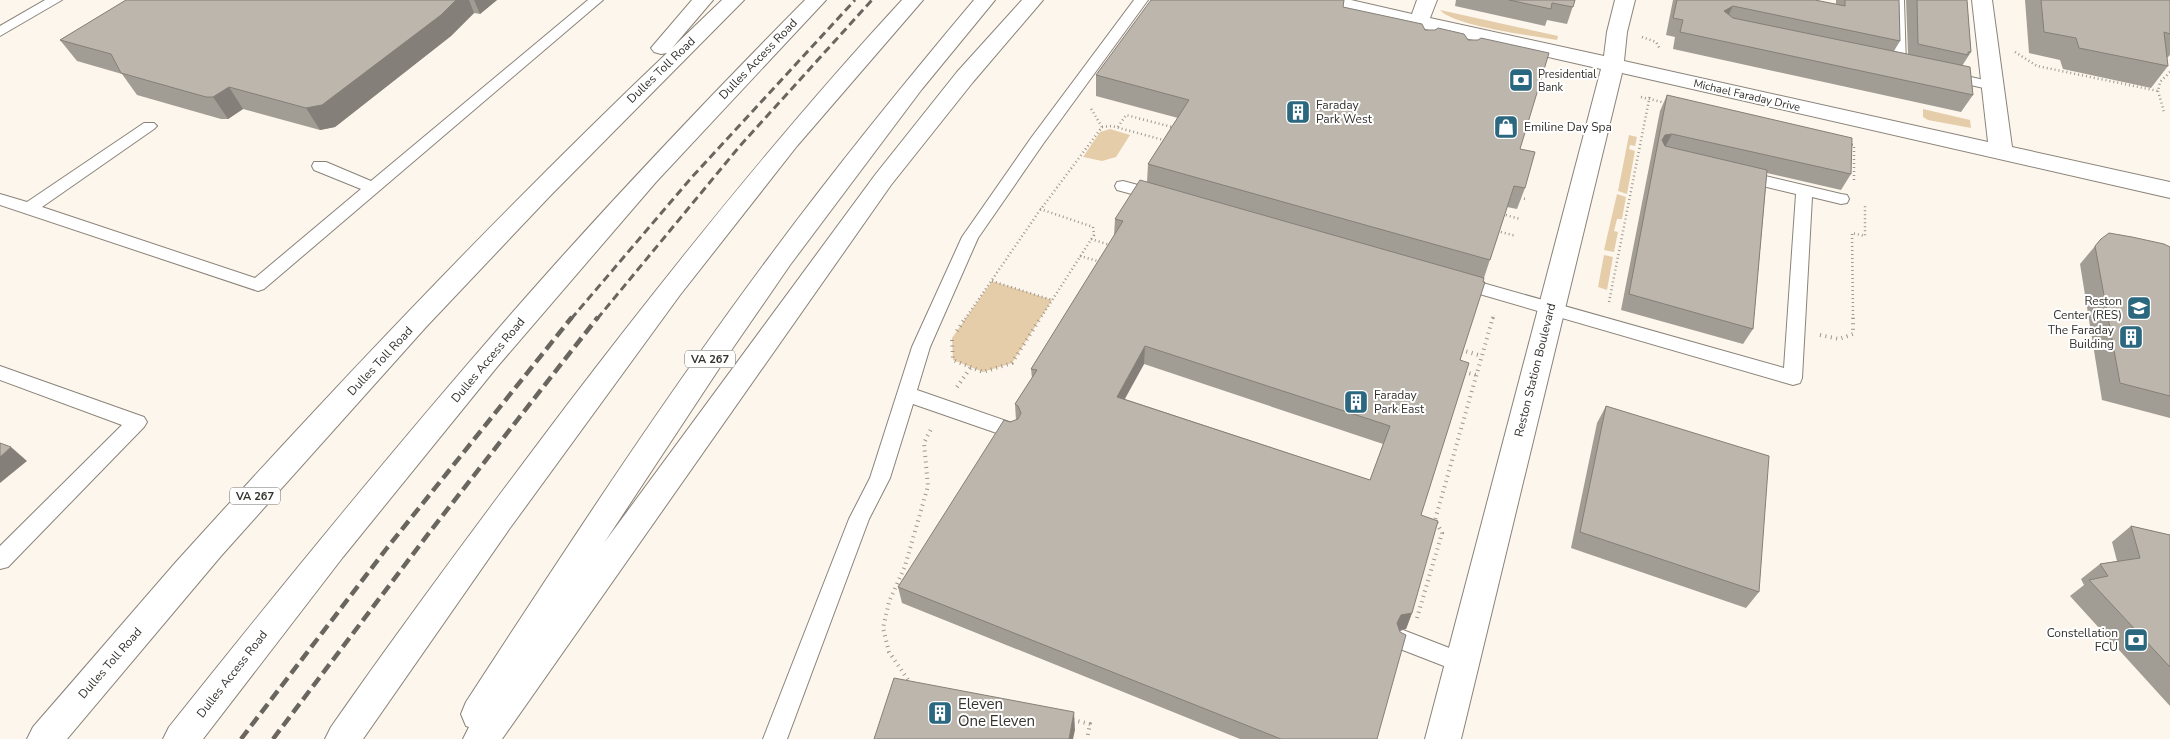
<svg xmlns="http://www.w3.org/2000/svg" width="2170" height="739" font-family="'Nunito Sans',sans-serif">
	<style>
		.green { fill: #e6cda9 }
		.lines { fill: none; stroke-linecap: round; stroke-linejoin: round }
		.lane-casing { stroke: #8a837a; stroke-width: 2 }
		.street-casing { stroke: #8a837a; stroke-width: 2 }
		.highway-casing { stroke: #8a837a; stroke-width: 2 }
		.path-far1 { stroke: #9c9790; stroke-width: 2.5; stroke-dasharray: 1 3; stroke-linecap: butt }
		.path { stroke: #9c9790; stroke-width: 4; stroke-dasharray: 1 4.5; stroke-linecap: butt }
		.lane { fill: #fff; fill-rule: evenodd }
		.street { fill: #fff; fill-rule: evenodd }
		.highway { fill: #fff; fill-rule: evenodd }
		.rail-far1 { stroke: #696660; stroke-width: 3; stroke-dasharray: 8 4.5; stroke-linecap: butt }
		.rail { stroke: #696660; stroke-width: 4.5; stroke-dasharray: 11 5.5; stroke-linecap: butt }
		.wall { fill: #a29d94; fill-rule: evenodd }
		.shaded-wall { fill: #847f78 }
		.building { fill: #bcb6ac; stroke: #847f78; fill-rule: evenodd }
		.labels { text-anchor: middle; stroke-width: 4; stroke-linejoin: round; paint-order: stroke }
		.far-poi-label { font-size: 11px; fill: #33312d; stroke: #fff; text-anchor: start }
		.far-street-label { font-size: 11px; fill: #33312d; stroke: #fff }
		.shield { fill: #fff; stroke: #706f6c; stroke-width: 1 }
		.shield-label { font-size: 11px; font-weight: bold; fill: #33312d }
		.street-label { font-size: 12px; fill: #33312d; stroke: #fff }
		.poi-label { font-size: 12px; fill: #33312d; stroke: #fff; text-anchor: start }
		.near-poi-label { font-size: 15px; fill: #33312d; stroke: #fff; text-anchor: start }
	</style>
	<rect width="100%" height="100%" fill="#fdf6ec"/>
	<g class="green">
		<path d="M1440,10L1558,36L1557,40C1534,36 1453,26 1440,10Z"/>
		<polygon points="1923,109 1970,120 1971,128 1928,120 1923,117"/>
		<polygon points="1110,129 1130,135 1116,157 1102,161 1083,157 1100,132"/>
		<polygon points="1629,135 1637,137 1635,146 1630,145 1629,149 1635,151 1627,194 1618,191"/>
		<polygon points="1617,194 1626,197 1622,219 1617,219 1614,231 1618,232 1614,252 1604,250"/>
		<polygon points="1604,255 1613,257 1607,290 1598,287"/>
		<polygon points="992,281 1052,300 1012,363 983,372 953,360 952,338"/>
	</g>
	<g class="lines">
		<defs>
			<g id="lane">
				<polygon points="45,0 62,0 0,36 0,26"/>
				<polygon points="588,0 603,0 264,289 258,291 0,205 0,194 27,202 144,123 154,123 157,126 154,129 42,207 255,278 361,189 314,170 312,166 314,162 326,162 371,181"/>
				<polygon points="1134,0 1148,0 1043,144 978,238 930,347 917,390 1018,425 1021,430 1018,435 1011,438 913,404 890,478 869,519 787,739 763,739 849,519 870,478 912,347 962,237 1031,138"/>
				<polygon points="1890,0 1904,0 1906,66 1904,69 1894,69 1892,66"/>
				<polygon points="1948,72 1998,83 2000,86 1998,89 1993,90 1943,79 1941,76 1943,73"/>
				<polygon points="1740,170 1841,194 1847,195 1849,199 1847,203 1841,204 1812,197 1802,378 1800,383 1793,385 1452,286 1449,282 1452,278 1458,276 1784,368 1796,194 1734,179 1732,175 1734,171"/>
				<polygon points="1123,181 1164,192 1166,196 1164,200 1158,201 1117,190 1115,186 1117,182"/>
				<polygon points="0,366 144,417 147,422 144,427 8,567 0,569 0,546 122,425 0,380"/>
				<polygon points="1403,630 1470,656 1473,663 1470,670 1462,673 1395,647 1392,640 1395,633"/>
			</g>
			<polygon id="street" points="1314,0 1351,0 1412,14 1417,0 1437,0 1430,18 1604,56 1607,32 1615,0 1635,0 1627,32 1624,61 1988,142 1972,0 1992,0 2012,147 2170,182 2170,198 1622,73 1461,739 1425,739 1601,69 1324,6 1317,4"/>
			<g id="highway">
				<path d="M692,0H713L672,48L722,0H744L550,196L426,327L221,556L67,739H27L33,727C81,672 128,617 176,562C334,387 497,215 667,53L661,54L654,52L651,48Z"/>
				<path d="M805,0H826L656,182L497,367L343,557L203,739H163L169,727C295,569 423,412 558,261C638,172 721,85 805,0Z"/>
				<path d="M902,0H923L797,146L680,295L510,528L363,739H325L331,727C407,618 487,511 567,405C674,265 783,129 902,0Z"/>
				<path d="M974,0H995L922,89L790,265L728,355L604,543L875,175L957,72L1022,0H1043L973,82L891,185L502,739H463L469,727L466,726L461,714L466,702C565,550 664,398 773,252C837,166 905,82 974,0Z"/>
			</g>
		</defs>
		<use href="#lane" class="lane-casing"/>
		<use href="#street" class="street-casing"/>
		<use href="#highway" class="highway-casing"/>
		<g class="path-far1">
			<polyline points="1642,37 1656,42 1660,49"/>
			<polyline points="2015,52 2037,66 2158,91 2160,82 2170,72"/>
			<polyline points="2158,91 2164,112"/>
			<polyline points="1641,97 1666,103"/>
			<polyline points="1102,127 1112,126 1167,141"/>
			<polyline points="1118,127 1126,115 1176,128"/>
			<polyline points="1848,144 1854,145 1854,182"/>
			<polyline points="1520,198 1526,199"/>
			<polyline points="1040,209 1093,227 1094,235 1040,319"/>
			<polyline points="1502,214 1520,219"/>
			<polyline points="1497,231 1516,236"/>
			<polyline points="1091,239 1113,246"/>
			<polyline points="1080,256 1101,262"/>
			<polyline points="992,281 1052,300"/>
			<polyline points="1609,302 1650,95"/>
			<polyline points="965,319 1038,213 1102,127 1090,107"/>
			<polyline points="1493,319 1494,315"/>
			<polyline points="1853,319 1852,233 1865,236 1865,205"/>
		</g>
		<g class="path">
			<polyline points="957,331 966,317"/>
			<polyline points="1820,335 1839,339 1853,334 1853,317"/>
			<polyline points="952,340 953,360 983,372 1012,363 1041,317"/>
			<polyline points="1461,350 1482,356"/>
			<polyline points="1464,372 1476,375"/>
			<polyline points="957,387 971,367"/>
			<polyline points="1417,618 1442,533 1435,520 1493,317"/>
			<polyline points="911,684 889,652 883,628 889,602 905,566 928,486 924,443 932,427"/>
			<polyline points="1073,720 1090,724 1087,739"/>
		</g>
		<use href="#lane" class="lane"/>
		<use href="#street" class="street"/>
		<use href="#highway" class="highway"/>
		<g class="rail-far1">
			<polyline points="571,319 692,177 855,0"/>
			<polyline points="597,319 739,147 872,0"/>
		</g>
		<g class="rail">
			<polyline points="241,739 387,548 572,317"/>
			<polyline points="273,739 432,529 598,317"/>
		</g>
	</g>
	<g class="wall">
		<polygon points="126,0 497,0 480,14 474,13 451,36 335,127 320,130 243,109 228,119 221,119 137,95 122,74 77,61 60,40"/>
		<polygon points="1456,0 1575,0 1567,24 1547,20 1545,26 1455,6"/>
		<polygon points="1673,0 1815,0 1836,4 1836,0 1899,0 1900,41 1894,51 1908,54 1906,0 1967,0 1971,52 1962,66 1973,95 1961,112 1673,49 1675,37 1666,35"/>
		<polygon points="2025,0 2170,0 2170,55 2167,58 2168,66 2151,88 2063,69 2060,60 2029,53"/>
		<path d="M1343,7L1425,30L1520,149L1525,188L1517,209L1507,207L1484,278L1460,360L1421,515L1412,613L1406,629L1399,630L1377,739H1240L902,603L898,587L1010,422L1016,420L1015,404L1032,378L1031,369L1114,236L1115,219L1147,182L1148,164L1178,118L1096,96V75ZM1144,364L1383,444L1370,480L1125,399Z"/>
		<polygon points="1667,95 1851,174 1841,190 1767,173 1753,329 1743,344 1621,310 1660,111"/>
		<polygon points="2101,239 2170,247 2170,418 2102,400 2080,264"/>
		<polygon points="1606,406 1759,592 1746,608 1571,548 1597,423"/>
		<polygon points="2131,526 2170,535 2170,706 2070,596 2084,585 2081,579 2100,564 2117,561 2112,542"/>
	</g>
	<g class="shaded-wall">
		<polygon points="456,0 469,0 474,13 451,36 335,127 320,130 306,108"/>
		<polygon points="474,0 497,0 480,14"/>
		<polygon points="1733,6 1725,23 1724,11"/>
		<polygon points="229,87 243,109 228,119 213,97"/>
		<polygon points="1672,134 1664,149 1662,140 1665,135"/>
		<polygon points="1145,346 1144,364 1116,414 1117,397"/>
		<polygon points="11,447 27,461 0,483 0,457"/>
		<polygon points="1412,613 1406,629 1394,631 1397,623 1401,615"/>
		<polygon points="1074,712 1075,730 1073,739 1069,739"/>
	</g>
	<g class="building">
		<polygon points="126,0 456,0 441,15 322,105 306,108 229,87 213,97 206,97 121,73 111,54 60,40"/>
		<polygon points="1151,0 1344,0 1343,7 1422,24 1425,30 1435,30 1438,28 1464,34 1468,40 1478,40 1481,38 1549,53 1520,149 1535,152 1525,188 1514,186 1490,260 1148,164 1189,100 1096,75"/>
		<polygon points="1509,0 1575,0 1573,7 1552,3 1551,9"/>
		<polygon points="1677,0 1815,0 1845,6 1845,0 1899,0 1900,41 1733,6 1724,11 1733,18 1970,67 1973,95 1680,32 1683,20 1673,18"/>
		<polygon points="1917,0 1967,0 1971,52 1968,52 1968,55 1918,44"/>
		<polygon points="2041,0 2170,0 2170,34 2164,32 2168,66 2079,48 2076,38 2044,32"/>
		<polygon points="1667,95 1852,138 1851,174 1672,134 1665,135 1662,140 1665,146 1767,170 1753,329 1629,294"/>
		<path d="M1140,180L1484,278L1483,282H1485L1460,360L1469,363L1421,515L1438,521L1412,613L1401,615L1397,623L1400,632L1406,635L1377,739H1281L898,587L1004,420L1010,422L1018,419L1021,413L1018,406L1015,404L1037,370L1031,369L1123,221L1115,219ZM1145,346L1390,426L1370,480L1117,397Z"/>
		<polygon points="2109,233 2132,237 2164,244 2170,247 2170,396 2120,383 2095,246 2101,239"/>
		<polygon points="1606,406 1769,456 1759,592 1580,532"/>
		<polygon points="0,443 11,447 0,457"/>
		<polygon points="2131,526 2170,535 2170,667 2089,580 2108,576 2100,564 2140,558"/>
		<polygon points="894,678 1074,712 1069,739 874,739"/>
	</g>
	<defs>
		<symbol id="bank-square" viewBox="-11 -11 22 22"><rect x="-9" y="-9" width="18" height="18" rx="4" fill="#2b677e" stroke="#fff"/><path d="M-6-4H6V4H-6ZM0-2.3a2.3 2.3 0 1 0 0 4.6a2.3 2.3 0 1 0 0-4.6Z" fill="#fff"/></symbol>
		<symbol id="building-square" viewBox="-11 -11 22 22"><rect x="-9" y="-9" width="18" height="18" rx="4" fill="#2b677e" stroke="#fff"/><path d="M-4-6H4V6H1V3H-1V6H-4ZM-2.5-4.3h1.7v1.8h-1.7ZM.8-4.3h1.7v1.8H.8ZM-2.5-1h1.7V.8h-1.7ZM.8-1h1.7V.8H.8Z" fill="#fff"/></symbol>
		<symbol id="shop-square" viewBox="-11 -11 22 22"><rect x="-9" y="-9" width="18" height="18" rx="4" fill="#2b677e" stroke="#fff"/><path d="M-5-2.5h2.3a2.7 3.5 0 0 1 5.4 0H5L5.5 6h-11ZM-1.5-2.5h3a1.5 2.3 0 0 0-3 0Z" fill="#fff"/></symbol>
		<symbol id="university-square" viewBox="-11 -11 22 22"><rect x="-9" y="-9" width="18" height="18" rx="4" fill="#2b677e" stroke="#fff"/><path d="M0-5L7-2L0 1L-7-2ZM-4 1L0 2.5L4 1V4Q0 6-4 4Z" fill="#fff"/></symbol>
	</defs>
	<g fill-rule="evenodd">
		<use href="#bank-square" x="1507" y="66" width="28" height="28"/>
		<use href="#building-square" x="1284" y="98" width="28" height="28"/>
		<use href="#shop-square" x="1492" y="113" width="28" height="28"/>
		<use href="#university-square" x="2125" y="294" width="28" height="28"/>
		<use href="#building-square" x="2117" y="323" width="28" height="28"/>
		<use href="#building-square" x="1342" y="388" width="28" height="28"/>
		<use href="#bank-square" x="2122" y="626" width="28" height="28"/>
		<use href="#building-square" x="926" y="699" width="28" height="28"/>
	</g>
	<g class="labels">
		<g class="far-poi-label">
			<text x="1538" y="78">Presidential<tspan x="1538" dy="13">Bank</tspan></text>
		</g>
		<g class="far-street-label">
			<text transform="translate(1747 95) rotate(13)" y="4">Michael Faraday Drive</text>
		</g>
		<g class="shield">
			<rect x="685" y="350.5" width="50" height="17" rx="4"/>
			<rect x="230" y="487.5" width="50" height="17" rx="4"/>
		</g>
		<g class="shield-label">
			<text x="710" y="363">VA 267</text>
			<text x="255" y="500">VA 267</text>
		</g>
		<g class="street-label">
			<text transform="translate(758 59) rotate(-46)" y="4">Dulles Access Road</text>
			<text transform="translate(661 70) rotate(-44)" y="4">Dulles Toll Road</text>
			<text transform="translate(488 360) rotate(-50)" y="4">Dulles Access Road</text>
			<text transform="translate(380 361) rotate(-47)" y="4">Dulles Toll Road</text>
			<text transform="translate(1535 370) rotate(-76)" y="4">Reston Station Boulevard</text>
			<text transform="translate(110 663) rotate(-49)" y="4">Dulles Toll Road</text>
			<text transform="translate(232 674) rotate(-52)" y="4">Dulles Access Road</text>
		</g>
		<g class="poi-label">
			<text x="1316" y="109">Faraday<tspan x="1316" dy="14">Park West</tspan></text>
			<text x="1524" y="131">Emiline Day Spa</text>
			<text x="2122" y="305" text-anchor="end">Reston<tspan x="2122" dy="14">Center (RES)</tspan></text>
			<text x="2114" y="334" text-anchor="end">The Faraday<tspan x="2114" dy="14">Building</tspan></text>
			<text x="1374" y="399">Faraday<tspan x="1374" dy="14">Park East</tspan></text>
			<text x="2118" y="637" text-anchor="end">Constellation<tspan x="2118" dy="14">FCU</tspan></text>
		</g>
		<g class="near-poi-label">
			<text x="958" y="709">Eleven<tspan x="958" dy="17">One Eleven</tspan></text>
		</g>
	</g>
</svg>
